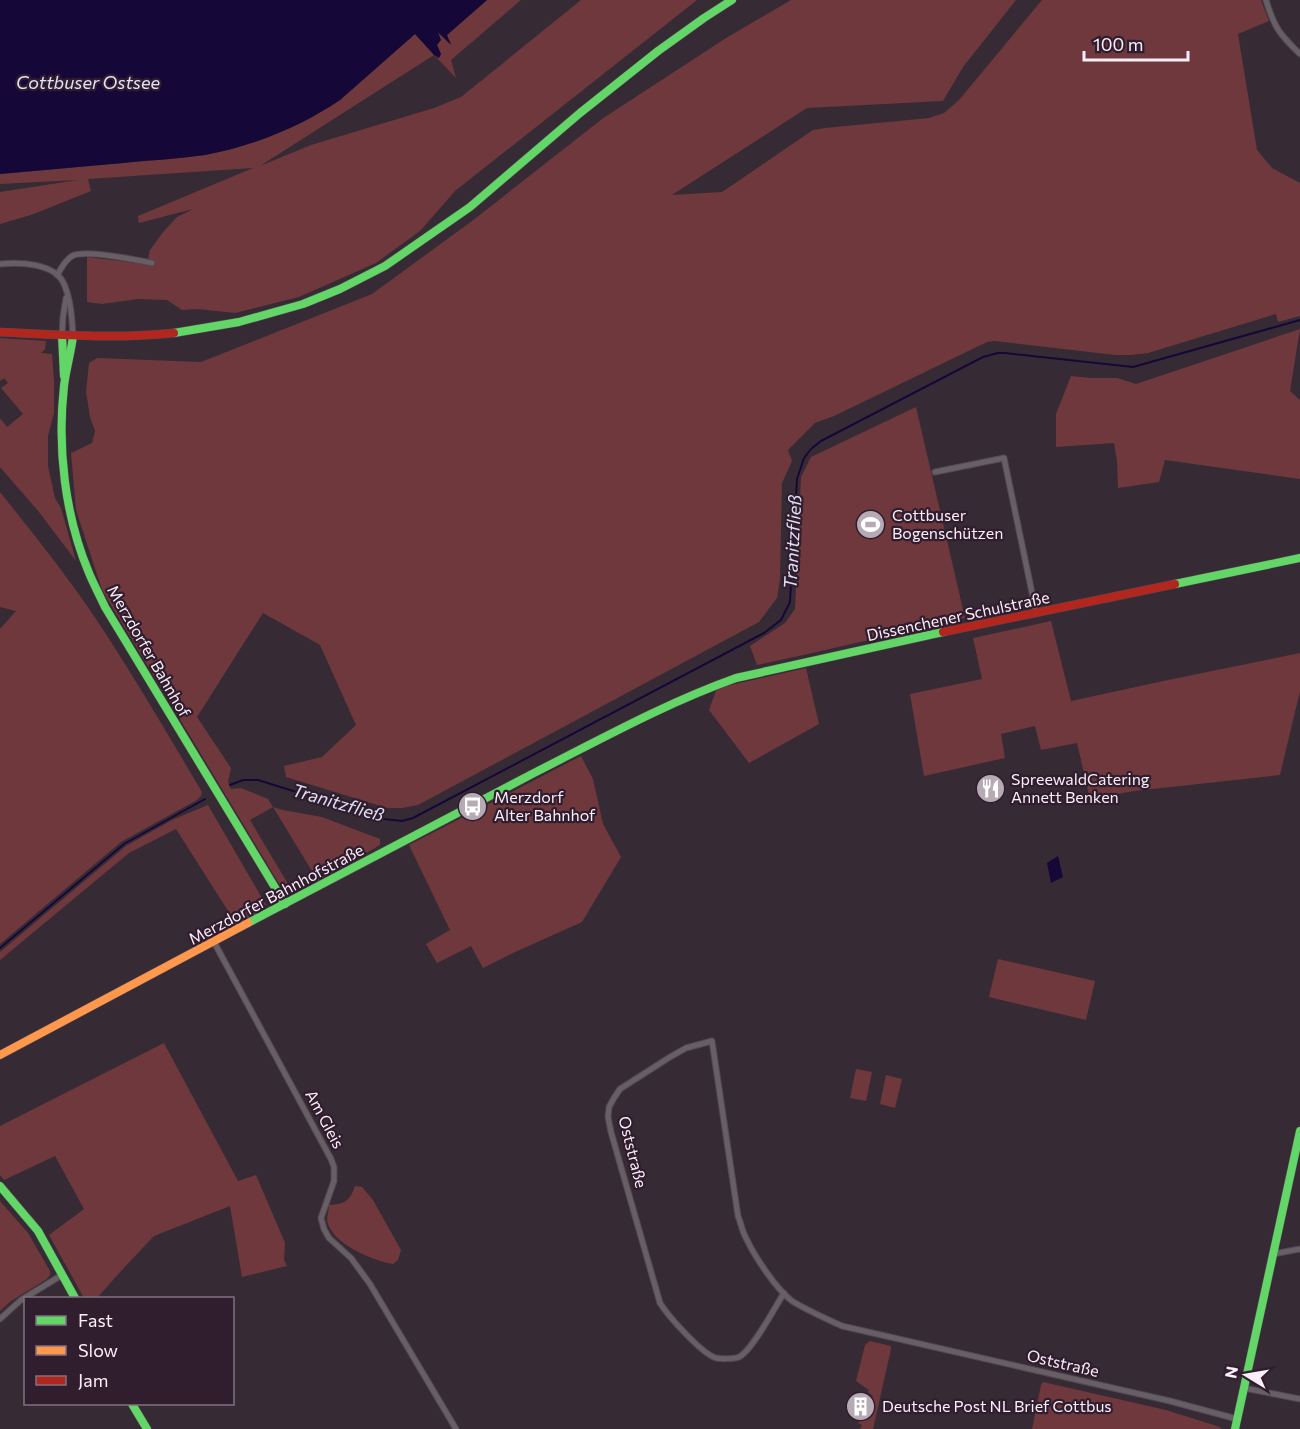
<svg xmlns="http://www.w3.org/2000/svg" width="1300" height="1429" font-family="Commissioner,sans-serif">
	<style>
		.green { fill: #6e383d }
		.water { fill: #150839 }
		.lines { fill: none; stroke-linecap: round; stroke-linejoin: round }
		.stream { stroke: #150839; stroke-width: 2 }
		.street-casing { stroke: #514850; stroke-width: 7 }
		.fast-casing { stroke: #514850; stroke-width: 9 }
		.slow-casing { stroke: #514850; stroke-width: 9 }
		.jam-casing { stroke: #514850; stroke-width: 9 }
		.street { stroke: #675e66; stroke-width: 5 }
		.fast { stroke: #63d668; stroke-width: 8 }
		.slow { stroke: #ff974d; stroke-width: 8 }
		.jam { stroke: #b3261e; stroke-width: 8 }
		.labels { text-anchor: middle; stroke-width: 4.5; stroke-linejoin: round; paint-order: stroke }
		.poi-label { font-size: 16px; fill: #fbeef9; stroke: #301d2e; text-anchor: start }
		.street-label { font-size: 16px; fill: #fbeef9; stroke: #301d2e }
		.water-label { font-size: 18px; font-style: italic; fill: #e0e1f7; stroke: #301d2e }
	</style>
	<rect width="100%" height="100%" fill="#362b34"/>
	<g class="green">
		<path d="M487,0H521L451,60L456,78L434,55L260,166L311,145L434,108L461,97L581,0H697L455,191L420,231L376,263L299,297L235,313L198,309L182,310L167,300L138,299L102,304L87,302V257L147,264L150,250L164,231L177,217L193,209L139,223L138,216L253,168L88,179L91,191L31,215L0,224V192L78,180L0,184V174C41,170 82,167 123,163C150,160 178,159 205,155C253,146 300,127 340,100L415,34L438,58L441,54L437,45V32L451,44L448,38L447,35Z"/>
		<polygon points="791,0 1016,0 963,67 943,101 807,108 672,195 722,192 813,130 825,128 929,118 944,113 959,100 1042,0 1261,0 1269,21 1238,34 1257,150 1272,168 1300,183 1300,316 1278,322 1276,314 1148,353 1131,355 1115,355 995,341 987,342 834,416 815,423 788,450 792,461 782,483 780,579 777,598 759,622 418,805 402,808 387,808 286,777 284,766 322,757 356,725 320,645 263,613 197,717 231,768 228,782 231,789 241,788 268,799 273,807 283,810 322,817 380,839 380,845 318,881 273,807 250,820 294,894 284,892 102,590 76,510 71,453 92,443 95,431 90,417 86,392 89,363 97,358 201,362 372,294 472,221 602,119 726,38"/>
		<polygon points="1300,329 1290,391 1300,400 1300,479 1165,460 1159,482 1118,488 1117,461 1114,443 1056,447 1056,414 1071,376 1091,378 1117,378 1136,384"/>
		<polygon points="0,338 46,341 45,349 41,353 52,354 54,381 54,413 48,436 48,466 55,498 61,508 76,561 39,512 0,467 0,418 7,427 23,414 1,388 8,383 4,378 0,381"/>
		<polygon points="916,407 965,618 808,654 757,665 750,646 785,623 795,609 801,477 811,457"/>
		<path d="M0,492C32,532 65,573 94,616C132,673 167,733 202,792L201,796L197,800L121,842L0,944V629L16,611L0,607Z"/>
		<polygon points="1051,621 1071,701 1168,680 1300,653 1300,691 1280,775 1134,791 1090,799 1077,743 1041,750 1035,726 1001,734 1005,758 924,776 910,694 982,679 973,638"/>
		<polygon points="806,668 819,724 749,763 709,710 717,688"/>
		<polygon points="581,756 593,779 603,824 621,857 582,922 513,953 483,968 471,946 437,963 426,944 450,930 409,845"/>
		<path d="M208,805L266,905L262,906C260,916 245,921 237,925L176,829L129,853L0,960V952L126,846L172,820Z"/>
		<polygon points="998,959 1095,981 1086,1020 989,997"/>
		<polygon points="164,1043 238,1181 256,1175 285,1243 284,1260 287,1266 242,1277 230,1206 154,1236 121,1271 97,1298 84,1298 49,1235 84,1209 55,1156 4,1180 0,1175 0,1126"/>
		<polygon points="856,1069 872,1072 866,1101 850,1098"/>
		<polygon points="886,1075 902,1079 895,1108 880,1104"/>
		<path d="M355,1186L362,1187L373,1200L401,1250L398,1260L393,1264C373,1261 330,1243 327,1220C327,1216 329,1210 329,1205C345,1204 350,1201 355,1186Z"/>
		<polygon points="0,1201 28,1233 50,1271 50,1275 47,1279 11,1301 0,1311"/>
		<polygon points="870,1341 891,1346 891,1349 873,1429 860,1429 862,1425 858,1423 873,1396 868,1392 869,1390 856,1381 865,1345"/>
		<polygon points="1043,1382 1166,1410 1220,1427 1221,1429 1032,1429 1041,1385"/>
	</g>
	<g class="water">
		<path d="M0,0H487L447,35L451,45L438,32L441,40L437,45L441,54L439,58L434,55L415,34L340,100C300,127 253,146 205,155C178,159 150,160 123,163C82,167 41,170 0,174Z"/>
		<polygon points="1058,856 1063,877 1051,883 1047,863"/>
	</g>
	<g class="lines">
		<g class="stream">
			<polyline points="230,785 243,780 258,780 383,819 402,821 413,818 764,633 781,620 790,602 797,479 804,458 811,449 821,441 983,357 998,353 1005,353 1133,367 1300,320"/>
			<polyline points="0,948 124,844 205,799"/>
		</g>
		<defs>
			<g id="street">
				<path d="M1266,0C1274,27 1280,35 1300,54"/>
				<path d="M0,264C20,262 55,263 64,284C71,300 72,319 73,336"/>
				<path d="M57,275C61,269 65,260 72,256C84,249 137,260 152,263"/>
				<polyline points="62,335 63,317 66,298"/>
				<polyline points="935,472 1004,458 1036,612"/>
				<polyline points="214,942 331,1159 334,1167 334,1181 321,1218 324,1229 329,1238 351,1258 370,1284 456,1429"/>
				<polyline points="1273,1254 1300,1249"/>
				<path d="M784,1293C775,1307 752,1351 739,1357C734,1359 722,1359 716,1358C702,1354 668,1316 660,1303L611,1132L608,1117L609,1107L614,1098L620,1089L670,1057L686,1048L712,1041L738,1216C741,1223 742,1231 746,1238C755,1257 776,1289 792,1301C808,1311 825,1318 842,1326L1170,1401L1237,1419"/>
				<polyline points="0,1319 21,1300 62,1275"/>
				<polyline points="1244,1388 1300,1399"/>
			</g>
			<g id="fast">
				<polyline points="174,333 239,322 303,304 340,289 385,266 470,207 580,113 658,51 704,18 732,0"/>
				<polyline points="62,335 64,376"/>
				<path d="M73,336C71,353 66,369 64,386C57,448 65,516 89,573C94,585 100,596 105,607L285,904"/>
				<polyline points="1175,584 1300,558"/>
				<path d="M248,923C343,873 438,823 534,773C601,739 666,703 736,678L943,632"/>
				<polyline points="0,1186 38,1231 75,1298"/>
				<polyline points="132,1404 147,1429"/>
				<polyline points="1235,1429 1300,1131"/>
			</g>
			<polyline id="slow" points="0,1055 248,923"/>
			<g id="jam">
				<path d="M0,332C58,335 117,339 174,333"/>
				<polyline points="943,632 1175,584"/>
			</g>
		</defs>
		<use href="#street" class="street-casing"/>
		<use href="#fast" class="fast-casing"/>
		<use href="#slow" class="slow-casing"/>
		<use href="#jam" class="jam-casing"/>
		<use href="#street" class="street"/>
		<use href="#fast" class="fast"/>
		<use href="#slow" class="slow"/>
		<use href="#jam" class="jam"/>
	</g>
	<defs>
		<symbol id="stadium-disc" viewBox="-11 -11 22 22"><circle r="9.5" fill="#b6aab4" stroke="#301d2e"/><path d="M0-5a6.5 5 0 1 0 0 10a6.5 5 0 1 0 0-10ZM-3.5-1.8h7v3.6h-7Z" fill="#fff"/></symbol>
		<symbol id="restaurant-disc" viewBox="-11 -11 22 22"><circle r="9.5" fill="#b6aab4" stroke="#301d2e"/><path d="M-5-6h1v4h1v-4h1v4h1v-4h1v5L-1.5 .5V6h-2V.5L-5-1ZM5-6V6H3V1.5H1.5Q1.5-4 5-6Z" fill="#fff"/></symbol>
		<symbol id="bus-disc" viewBox="-11 -11 22 22"><circle r="9.5" fill="#b6aab4" stroke="#301d2e"/><path d="M-5-6H5V4H4V6H2V4H-2V6H-4V4H-5ZM-3.5-4V0h7V-4ZM-3.5 1.2v1.5H-2V1.2ZM2 1.2v1.5H3.5V1.2Z" fill="#fff"/></symbol>
		<symbol id="building-disc" viewBox="-11 -11 22 22"><circle r="9.5" fill="#b6aab4" stroke="#301d2e"/><path d="M-4-6H4V6H1V3H-1V6H-4ZM-2.5-4.3h1.7v1.8h-1.7ZM.8-4.3h1.7v1.8H.8ZM-2.5-1h1.7V.8h-1.7ZM.8-1h1.7V.8H.8Z" fill="#fff"/></symbol>
	</defs>
	<g fill-rule="evenodd">
		<use href="#stadium-disc" x="854" y="508" width="33" height="33"/>
		<use href="#restaurant-disc" x="974" y="772" width="33" height="33"/>
		<use href="#bus-disc" x="456" y="790" width="33" height="33"/>
		<use href="#building-disc" x="844" y="1390" width="33" height="33"/>
	</g>
	<g class="labels">
		<g class="poi-label">
			<text x="892" y="521">Cottbuser<tspan x="892" dy="18">Bogenschützen</tspan></text>
			<text x="1011" y="785">SpreewaldCatering<tspan x="1011" dy="18">Annett Benken</tspan></text>
			<text x="494" y="803">Merzdorf<tspan x="494" dy="18">Alter Bahnhof</tspan></text>
			<text x="882" y="1412">Deutsche Post NL Brief Cottbus</text>
		</g>
		<g class="street-label">
			<text transform="translate(958 616) rotate(-12)" y="6">Dissenchener Schulstraße</text>
			<text transform="translate(149 651) rotate(60)" y="6">Merzdorfer Bahnhof</text>
			<text transform="translate(276 894) rotate(-28)" y="6">Merzdorfer Bahnhofstraße</text>
			<text transform="translate(325 1119) rotate(62)" y="6">Am Gleis</text>
			<text transform="translate(633 1152) rotate(76)" y="6">Oststraße</text>
			<text transform="translate(1063 1363) rotate(13)" y="6">Oststraße</text>
		</g>
		<g class="water-label">
			<text x="88" y="89">Cottbuser Ostsee</text>
			<text transform="translate(793 542) rotate(-87)" y="6">Tranitzfließ</text>
			<text transform="translate(338 803) rotate(16)" y="6">Tranitzfließ</text>
		</g>
	</g>
	<rect x="24" y="1297" width="210" height="108" fill="#301d2e" stroke="#81717f" stroke-width="1.5"/>
	<rect x="36" y="1316" width="30" height="9" fill="#63d668" stroke="#81717f" stroke-width="1.5"/>
	<text x="78" y="1327" font-size="18" fill="#fbeef9">Fast</text>
	<rect x="36" y="1346" width="30" height="9" fill="#ff974d" stroke="#81717f" stroke-width="1.5"/>
	<text x="78" y="1357" font-size="18" fill="#fbeef9">Slow</text>
	<rect x="36" y="1376" width="30" height="9" fill="#b3261e" stroke="#81717f" stroke-width="1.5"/>
	<text x="78" y="1387" font-size="18" fill="#fbeef9">Jam</text>
	<g transform="translate(1246 1375) rotate(281)" stroke="#301d2e" stroke-width="4.5" paint-order="stroke">
	<path d="M0-4.5L10 22L0 15L-10 22Z" fill="#fbeef9"/>
	<text y="-9" font-size="16" font-weight="bold" text-anchor="middle" fill="#fbeef9">N</text>
	</g>
	<path d="M1084 51v9h104v-9" fill="none" stroke="#fbeef9" stroke-width="3"/>
	<text x="1093" y="51" font-size="18" fill="#fbeef9" stroke="#301d2e" stroke-width="4.5" paint-order="stroke">100 m</text>
</svg>
